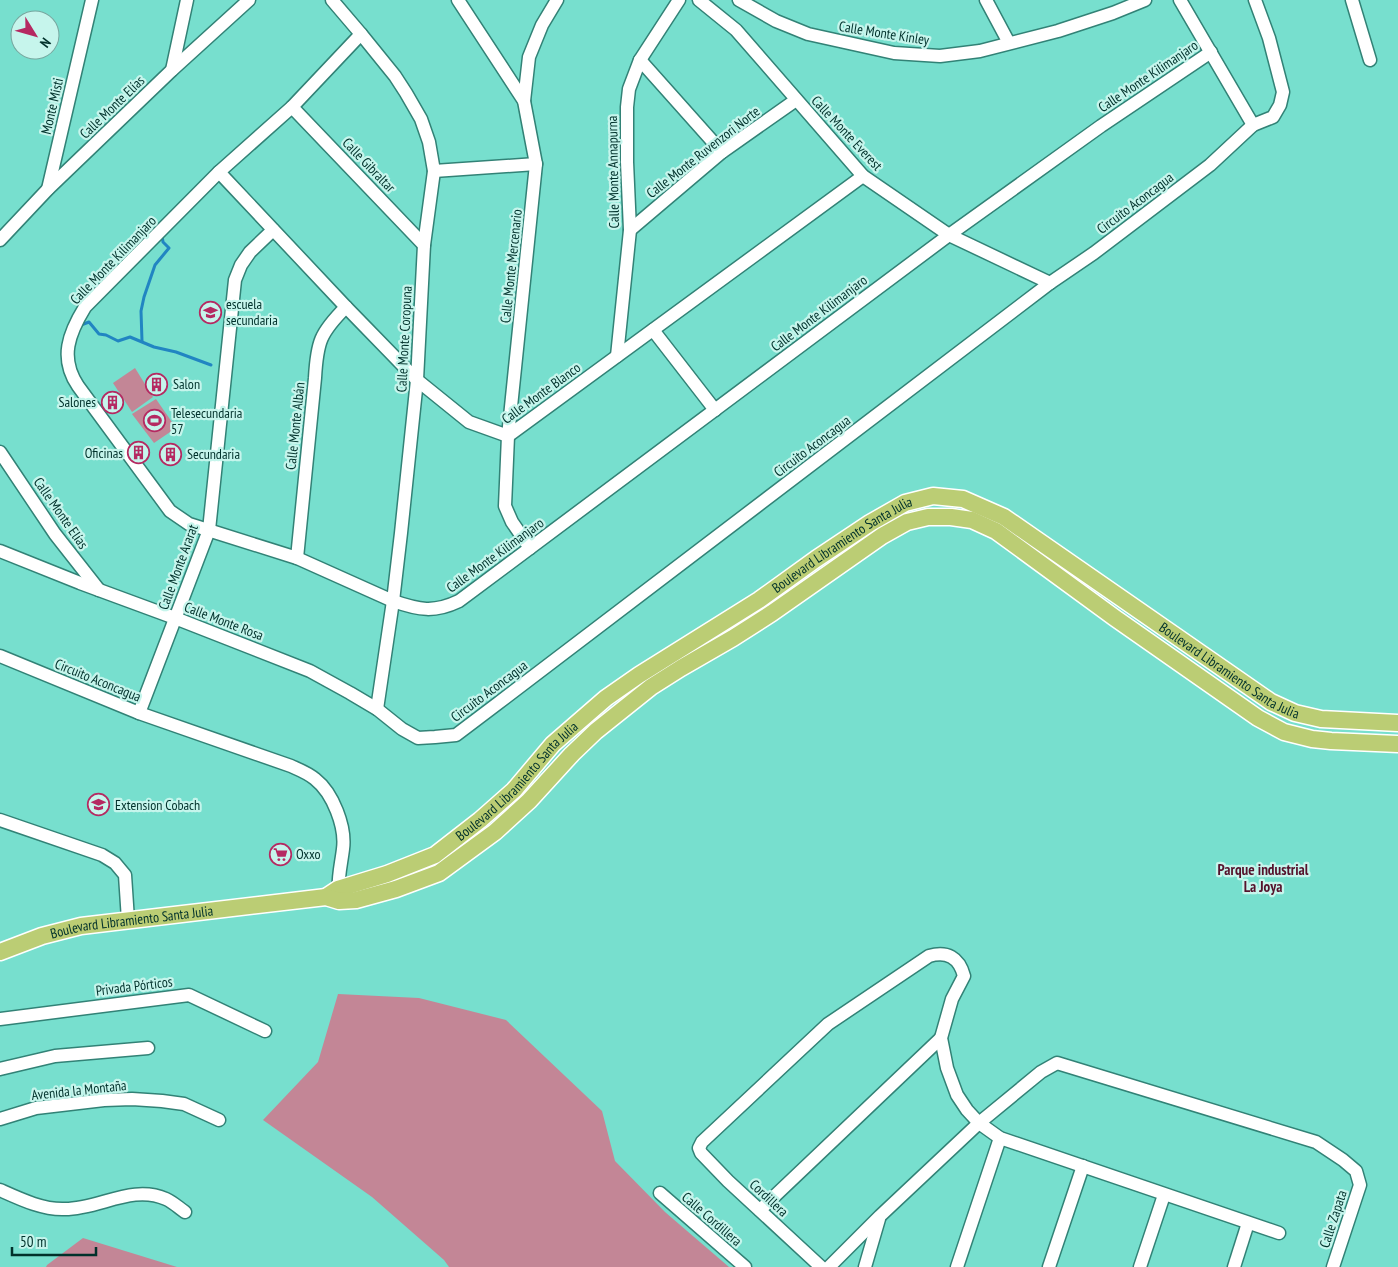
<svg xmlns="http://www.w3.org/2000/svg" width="1398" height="1267" font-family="'PT Sans Narrow',sans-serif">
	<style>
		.green { fill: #c38696 }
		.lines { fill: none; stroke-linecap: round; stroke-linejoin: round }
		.stream { stroke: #2185c2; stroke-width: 3 }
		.minor-casing { stroke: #328276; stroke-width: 15 }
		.major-casing { stroke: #fff; stroke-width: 19 }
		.minor { stroke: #fff; stroke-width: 12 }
		.major { stroke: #bbcd74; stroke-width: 16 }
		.labels { text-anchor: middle; stroke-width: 4.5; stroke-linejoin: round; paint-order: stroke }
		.street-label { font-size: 14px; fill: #01312b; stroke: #c6f5ec }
		.poi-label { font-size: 14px; fill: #01312b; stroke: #c6f5ec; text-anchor: start }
		.neighbourhood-label { font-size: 15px; font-weight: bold; fill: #55122c; stroke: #c6f5ec }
	</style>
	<rect width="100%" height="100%" fill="#77dfce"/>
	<g class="green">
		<polygon points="135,368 153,397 132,412 113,383"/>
		<polygon points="156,399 176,428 154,443 132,414"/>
		<polygon points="338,994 419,998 506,1020 602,1111 615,1161 665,1212 729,1267 449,1267 444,1260 372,1197 263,1120 318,1062"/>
		<polygon points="83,1238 177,1267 46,1267 47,1265"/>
	</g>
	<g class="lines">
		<g class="stream">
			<polyline points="81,325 89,322 99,334 106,335 118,341 130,337 154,347 176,352 211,365"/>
			<polyline points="142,341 141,311 144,297 155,265 169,248 163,242 162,236"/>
		</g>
		<defs>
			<g id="minor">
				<polyline points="332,0 361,34 395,76 406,93 421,119 429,142 434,171 424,245 417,380 401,533 393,601 377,709"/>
				<polyline points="458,0 524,101 536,164 508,436 505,506 512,522 530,548"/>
				<polyline points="699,0 736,30 863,176 949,235 1050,283"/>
				<polyline points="739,0 776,21 808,34 894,53 940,56 980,51 1058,31 1113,13 1145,0"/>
				<polyline points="986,0 1009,43"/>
				<polyline points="1180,0 1253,125"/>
				<polyline points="1352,0 1370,60"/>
				<path d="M361,34L292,107L219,172L85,307C69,333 59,358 78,386L170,511L189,524L297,558L393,601C419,610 434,613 459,601L949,235L1101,126L1211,52"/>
				<polyline points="640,60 722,152"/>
				<polyline points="172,70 187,0"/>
				<polyline points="524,101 529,57 542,25 557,0"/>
				<polyline points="292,107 424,245"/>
				<polyline points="434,171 536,164"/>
				<polyline points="219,172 346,307 417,380 469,422 508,436 863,176"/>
				<polyline points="48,189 92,0"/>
				<polyline points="630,230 722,152 796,100"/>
				<polyline points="0,240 48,189 172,70 249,0"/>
				<polyline points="653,330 715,410"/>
				<polyline points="617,356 630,230 627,162 627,107 629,89 640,60 679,0"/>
				<polyline points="0,452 55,534 99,590"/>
				<polyline points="0,551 80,583 175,618 310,671 350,693 377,709 402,729 418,738 435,737 456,735 497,704 1050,283 1094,253 1210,165 1253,125 1273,117 1280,105 1283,92 1269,38 1255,0"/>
				<path d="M297,558L315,378C317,342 320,333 346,307"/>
				<path d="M0,656L139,713L291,766C300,770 308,773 315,779C333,793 346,827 343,849C341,866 337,879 339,896"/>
				<polyline points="139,713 209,530 235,280 241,265 250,252 273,230"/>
				<polyline points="0,820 102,855 115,863 125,875 128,920"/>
				<polyline points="0,1019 189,995 265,1031"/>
				<polyline points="0,1069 55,1056 148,1048"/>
				<polyline points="0,1119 36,1108 104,1100 132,1099 162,1101 184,1104 219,1120"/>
				<path d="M0,1190C20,1199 43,1210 65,1209C100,1209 132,1184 166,1199C173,1202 179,1208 185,1212"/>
				<polyline points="660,1193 745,1267"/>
				<polyline points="760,1210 941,1038"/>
				<path d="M821,1267L728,1181L701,1153L699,1148L702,1142L828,1024L929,956C947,951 959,957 964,976L952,999L941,1038L947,1068L957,1095L967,1110L979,1123L1000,1138L1279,1233"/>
				<polyline points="829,1267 880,1216 979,1123 1041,1072 1057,1063 1316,1142 1343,1160 1356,1171 1360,1185 1333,1267"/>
				<polyline points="865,1267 879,1219"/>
				<polyline points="957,1267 1000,1138"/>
				<polyline points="1049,1267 1083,1166"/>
				<polyline points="1140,1267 1164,1195"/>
				<polyline points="1234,1267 1248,1223"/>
			</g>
			<g id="major">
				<path id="s1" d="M326,897L338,889L387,874L435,855L480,820L514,790L553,744L606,698L639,675L759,600L816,559L870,523L905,503L933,496L963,499L1004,517L1271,702L1295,713L1321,719L1398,723"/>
				<path id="s2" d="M0,952L42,936L81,926L326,897L339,901L356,900L396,889L439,873L495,832L529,801L572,754L596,731L651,687L681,668L733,638L772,613L882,536L907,522L928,517H951L972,520L996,531L1115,618L1258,718L1284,732L1312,739L1331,741L1398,744"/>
			</g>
		</defs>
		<use href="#minor" class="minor-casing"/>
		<use href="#major" class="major-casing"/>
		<use href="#minor" class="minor"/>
		<use href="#major" class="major"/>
	</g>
	<defs>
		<symbol id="school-ring" viewBox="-11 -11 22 22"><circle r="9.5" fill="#c6f5ec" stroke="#b52961" stroke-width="1.5"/><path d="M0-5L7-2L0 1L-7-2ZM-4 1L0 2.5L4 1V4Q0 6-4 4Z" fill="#b52961"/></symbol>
		<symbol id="building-ring" viewBox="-11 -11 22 22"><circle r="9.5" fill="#c6f5ec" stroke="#b52961" stroke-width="1.5"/><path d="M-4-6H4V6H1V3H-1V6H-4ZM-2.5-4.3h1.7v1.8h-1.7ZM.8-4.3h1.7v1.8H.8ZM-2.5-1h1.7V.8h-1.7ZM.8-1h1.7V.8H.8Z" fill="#b52961"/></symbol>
		<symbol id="stadium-ring" viewBox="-11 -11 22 22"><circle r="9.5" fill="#c6f5ec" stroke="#b52961" stroke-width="1.5"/><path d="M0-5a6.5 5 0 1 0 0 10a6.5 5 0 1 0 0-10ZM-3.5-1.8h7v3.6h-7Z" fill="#b52961"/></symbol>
		<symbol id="supermarket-ring" viewBox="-11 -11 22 22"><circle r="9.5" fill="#c6f5ec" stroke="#b52961" stroke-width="1.5"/><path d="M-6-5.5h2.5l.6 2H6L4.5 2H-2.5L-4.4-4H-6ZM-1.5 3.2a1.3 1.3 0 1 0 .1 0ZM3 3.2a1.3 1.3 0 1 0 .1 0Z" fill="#b52961"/></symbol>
	</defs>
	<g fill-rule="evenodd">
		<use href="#school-ring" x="198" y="300" width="25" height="25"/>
		<use href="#building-ring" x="144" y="372" width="25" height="25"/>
		<use href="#building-ring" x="100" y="390" width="25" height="25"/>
		<use href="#stadium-ring" x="142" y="408" width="25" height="25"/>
		<use href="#building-ring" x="126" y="440" width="25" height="25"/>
		<use href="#building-ring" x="158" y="442" width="25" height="25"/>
		<use href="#school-ring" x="86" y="792" width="25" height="25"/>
		<use href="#supermarket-ring" x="268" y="842" width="25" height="25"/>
	</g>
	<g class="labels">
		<g class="street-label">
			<text transform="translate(884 33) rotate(9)" y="5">Calle Monte Kinley</text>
			<text transform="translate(1148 76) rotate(-34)" y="5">Calle Monte Kilimanjaro</text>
			<text transform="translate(52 106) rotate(-77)" y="5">Monte Misti</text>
			<text transform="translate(112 107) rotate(-44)" y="5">Calle Monte Elías</text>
			<text transform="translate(847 133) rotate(47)" y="5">Calle Monte Everest</text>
			<text transform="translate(703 152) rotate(-38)" y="5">Calle Monte Ruvenzori Norte</text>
			<text transform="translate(369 165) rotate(46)" y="5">Calle Gibraltar</text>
			<text transform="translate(613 172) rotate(-91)" y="5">Calle Monte Annapurna</text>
			<text transform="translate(1135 203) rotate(-37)" y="5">Circuito Aconcagua</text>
			<text transform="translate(113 260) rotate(-46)" y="5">Calle Monte Kilimanjaro</text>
			<text transform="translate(511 266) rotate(-84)" y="5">Calle Monte Mercenario</text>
			<text transform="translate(819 313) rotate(-37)" y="5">Calle Monte Kilimanjaro</text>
			<text transform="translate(404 339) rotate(-87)" y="5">Calle Monte Coropuna</text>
			<text transform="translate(541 393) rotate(-36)" y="5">Calle Monte Blanco</text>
			<text transform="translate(295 426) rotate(-84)" y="5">Calle Monte Albán</text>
			<text transform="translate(812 446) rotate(-37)" y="5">Circuito Aconcagua</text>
			<text transform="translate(61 513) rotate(55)" y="5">Calle Monte Elías</text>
			<text dy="5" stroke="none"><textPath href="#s1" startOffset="632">Boulevard Libramiento Santa Julia</textPath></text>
			<text transform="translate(495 555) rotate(-36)" y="5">Calle Monte Kilimanjaro</text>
			<text transform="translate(178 567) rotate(-70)" y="5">Calle Monte Ararat</text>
			<text transform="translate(224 621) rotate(21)" y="5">Calle Monte Rosa</text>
			<text dy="5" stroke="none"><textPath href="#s1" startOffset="1084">Boulevard Libramiento Santa Julia</textPath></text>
			<text transform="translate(98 680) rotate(22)" y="5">Circuito Aconcagua</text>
			<text transform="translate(489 691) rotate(-37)" y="5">Circuito Aconcagua</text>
			<text dy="5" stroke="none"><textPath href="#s1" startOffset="228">Boulevard Libramiento Santa Julia</textPath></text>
			<text dy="5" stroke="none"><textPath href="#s2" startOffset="136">Boulevard Libramiento Santa Julia</textPath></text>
			<text transform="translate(134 986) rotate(-7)" y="5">Privada Pórticos</text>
			<text transform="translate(79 1090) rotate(-6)" y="5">Avenida la Montaña</text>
			<text transform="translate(769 1198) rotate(43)" y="5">Cordillera</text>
			<text transform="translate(712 1219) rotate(41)" y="5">Calle Cordillera</text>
			<text transform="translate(1333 1219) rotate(-72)" y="5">Calle Zapata</text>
		</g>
		<g class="poi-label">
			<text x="226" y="309">escuela<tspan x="226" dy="16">secundaria</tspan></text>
			<text x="173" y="389">Salon</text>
			<text x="96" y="407" text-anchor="end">Salones</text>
			<text x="171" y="418">Telesecundaria<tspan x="171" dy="16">57</tspan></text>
			<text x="123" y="458" text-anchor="end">Oficinas</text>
			<text x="187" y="459">Secundaria</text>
			<text x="115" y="810">Extension Cobach</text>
			<text x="296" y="859">Oxxo</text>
		</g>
		<g class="neighbourhood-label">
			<text x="1263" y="875">Parque industrial<tspan x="1263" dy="17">La Joya</tspan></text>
		</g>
	</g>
	<g transform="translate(35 35) rotate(127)"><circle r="24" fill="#c6f5ec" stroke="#77a79f"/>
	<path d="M0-4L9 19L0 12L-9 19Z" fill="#b52961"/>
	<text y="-8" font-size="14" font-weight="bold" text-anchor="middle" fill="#01312b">N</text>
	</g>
	<path d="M12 1247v8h84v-8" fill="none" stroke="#01312b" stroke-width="2.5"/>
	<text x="20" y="1247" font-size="15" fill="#01312b" stroke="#c6f5ec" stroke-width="4" paint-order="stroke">50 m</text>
</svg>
